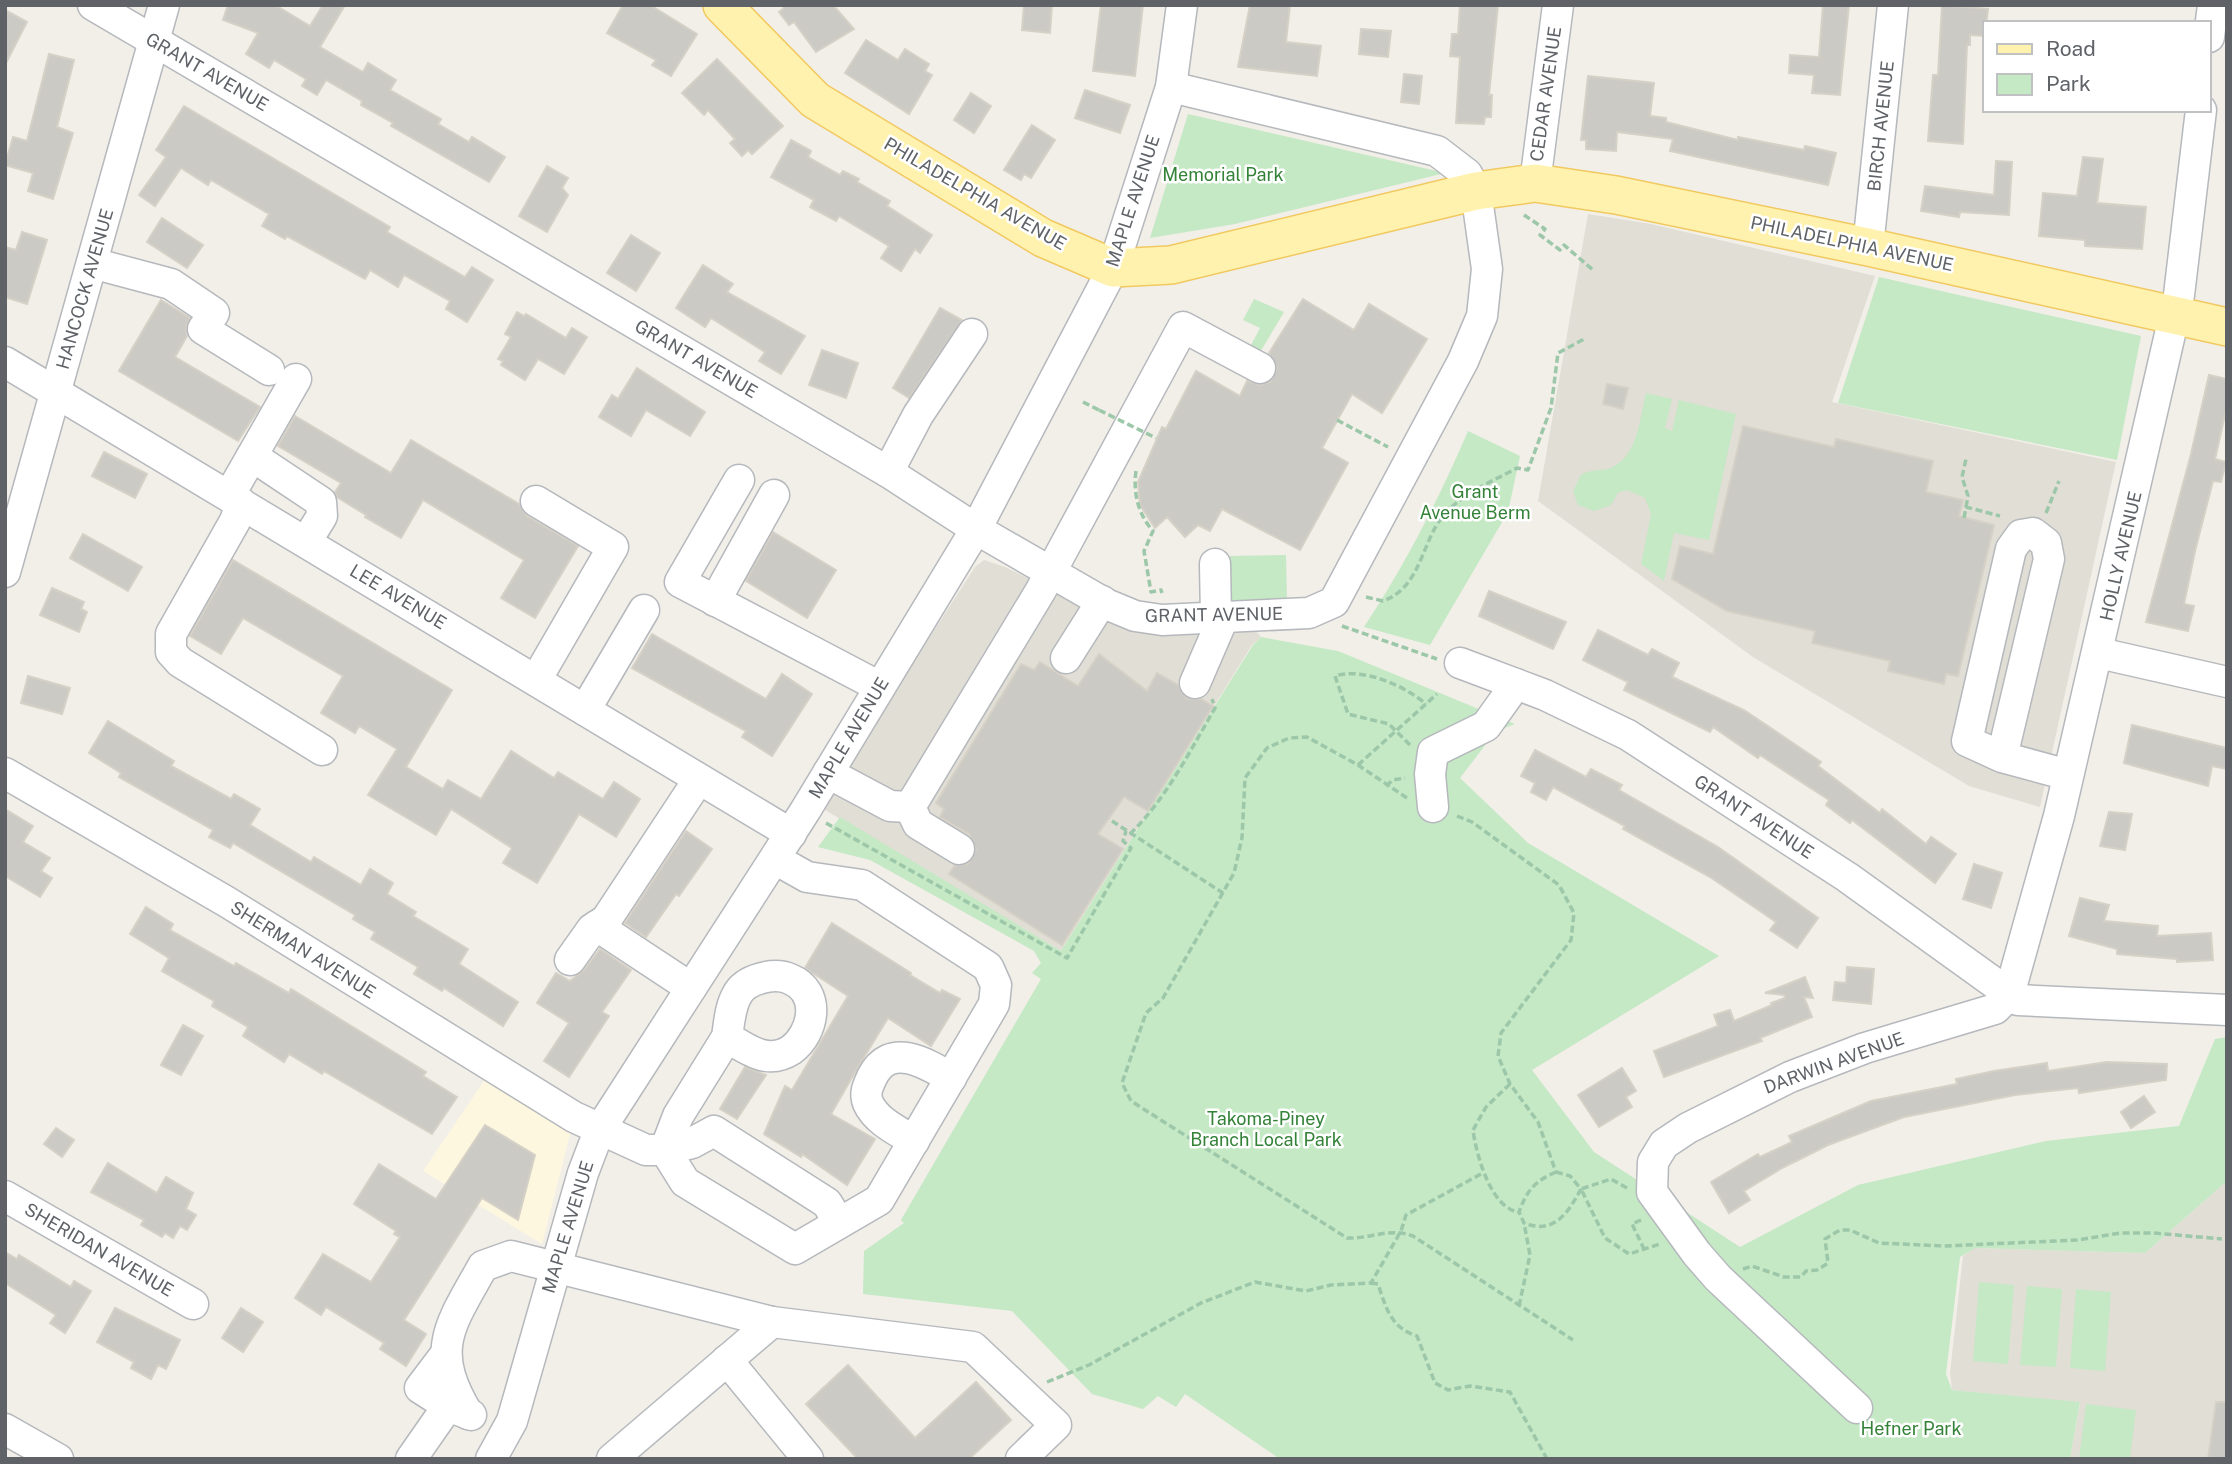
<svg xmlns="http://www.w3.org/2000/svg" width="2232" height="1464" font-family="'Public Sans',sans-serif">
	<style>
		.commercial { fill: #fef7e0 }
		.education { fill: #e1ded6 }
		.green { fill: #c5e8c5 }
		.building { fill: #cccac5; stroke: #d6d1c6; stroke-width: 2 }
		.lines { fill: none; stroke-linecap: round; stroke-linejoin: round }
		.minor-casing { stroke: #b5b8bc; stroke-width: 33 }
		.major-casing { stroke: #f2c960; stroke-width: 40 }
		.path { stroke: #9cc7a9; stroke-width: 3.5; stroke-dasharray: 7 3.5; stroke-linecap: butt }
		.minor { stroke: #fff; stroke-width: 30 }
		.major { stroke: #fff2af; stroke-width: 37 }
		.path-bridge { stroke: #9cc7a9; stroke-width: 3.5; stroke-dasharray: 7 3.5; stroke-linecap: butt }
		.labels { text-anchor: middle; stroke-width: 5; stroke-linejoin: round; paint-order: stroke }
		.street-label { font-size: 18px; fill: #5f6368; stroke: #fff }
		.park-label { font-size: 18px; fill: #348238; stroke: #fff }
	</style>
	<rect width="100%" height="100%" fill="#f1efe8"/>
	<polygon class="commercial" points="488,1075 572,1127 542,1244 423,1171"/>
	<g class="education">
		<polygon points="1588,214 1651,224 1875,276 1832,402 2116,462 2040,807 1969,786 1753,657 1538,501"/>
		<polygon points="984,560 1005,567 1113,620 1249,623 1261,637 1252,645 1061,951 820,807 975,567"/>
		<polygon points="2227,1181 2227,1459 2070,1459 2080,1403 1952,1390 1950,1373 1963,1256 1974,1248 2145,1253"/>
	</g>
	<g class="green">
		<polygon points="1188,114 1445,173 1235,224 1150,238"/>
		<polygon points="1879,277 2141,336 2117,460 1838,403"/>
		<polygon points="1254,299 1284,312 1259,354 1249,349 1260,328 1243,320"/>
		<path d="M1646,393L1672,399L1665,428L1672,431L1679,400L1736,414L1709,540L1674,533L1664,581L1641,564L1651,514L1645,498L1627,490L1618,493L1611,505L1594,511L1578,505L1573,491L1581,475C1591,468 1602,472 1613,467C1638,454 1640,417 1646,393Z"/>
		<path d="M1468,431L1520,456L1508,512L1430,645L1364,627C1405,565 1439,499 1468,431Z"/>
		<polygon points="1286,555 1287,600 1230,601 1229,556"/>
		<polygon points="1261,637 1338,651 1515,724 1496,731 1460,778 1528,843 1719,956 1532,1070 1594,1152 1740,1247 1858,1185 2046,1141 2179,1126 2215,1039 2227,1037 2227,1181 2145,1253 1975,1248 1960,1257 1946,1374 1952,1390 2080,1402 2070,1459 1280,1459 1185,1394 1176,1407 1158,1396 1143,1409 1092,1394 1012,1311 863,1294 864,1251 904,1223 901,1220 1041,979 1032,973 1041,963 1034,951 870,860 818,847 840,817 1061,951 1253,645"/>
		<polygon points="1979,1282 2014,1285 2008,1364 1973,1361"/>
		<polygon points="2027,1286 2062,1289 2056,1367 2020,1365"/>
		<polygon points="2076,1289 2111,1292 2105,1371 2070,1368"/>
		<polygon points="2086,1404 2136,1410 2130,1459 2079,1459"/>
	</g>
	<g class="building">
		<polygon points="228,5 275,5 310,26 323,5 345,5 320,47 363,72 368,63 396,80 390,90 441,119 438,124 469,142 472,137 505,157 489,182 391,126 393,123 361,105 362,101 326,80 317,95 302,86 306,79 274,60 269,68 246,54 258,33 223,20"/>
		<polygon points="623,5 650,5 697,34 671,76 652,65 656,60 607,33"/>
		<polygon points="782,5 833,5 854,29 816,52 794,22 789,25 779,12 784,8"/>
		<polygon points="1024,5 1052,5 1050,33 1022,30"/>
		<polygon points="1101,5 1143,5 1135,76 1093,71"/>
		<polygon points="1250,5 1290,5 1286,42 1321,46 1317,76 1238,67"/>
		<polygon points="1460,5 1498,5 1489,95 1492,95 1491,117 1485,117 1484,124 1456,123 1460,57 1450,56 1452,34 1458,34"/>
		<polygon points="1823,5 1849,5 1840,95 1812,93 1814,75 1789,73 1790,55 1819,57"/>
		<polygon points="1942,5 1988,9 1985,36 1970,35 1970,45 1967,45 1963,144 1928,141 1933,75 1938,75"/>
		<polygon points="5,10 27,22 5,65"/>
		<polygon points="1361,29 1391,31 1388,57 1359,54"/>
		<polygon points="866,40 898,60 905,49 929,64 925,71 932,75 909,114 845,73"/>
		<polygon points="49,54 74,60 57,127 73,133 53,199 28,191 33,173 5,165 13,137 27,141"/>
		<polygon points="717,59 783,126 752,154 748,150 742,156 730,143 735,139 708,110 704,115 682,93"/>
		<polygon points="1404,74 1422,76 1419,104 1401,102"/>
		<polygon points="1588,76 1654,83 1650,116 1666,118 1666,122 1738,140 1738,137 1804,150 1805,146 1836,153 1828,185 1670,151 1673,139 1617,132 1616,151 1586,149 1586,140 1581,140"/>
		<polygon points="1085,90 1130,105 1120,133 1075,118"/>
		<polygon points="971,93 991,106 974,133 954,120"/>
		<polygon points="184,106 390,227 387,232 465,277 472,267 493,280 467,322 446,309 450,301 404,275 398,287 370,270 365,279 287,236 285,239 262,226 269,214 211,180 208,185 181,168 155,206 139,195 166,157 156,150"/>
		<polygon points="1032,125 1055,140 1031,178 1024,174 1021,180 1004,170"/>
		<polygon points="791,140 811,151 808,157 840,175 843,171 859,179 857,182 890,201 887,206 932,235 920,253 915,249 901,271 881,258 889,246 839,216 836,221 810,207 814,200 771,177"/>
		<polygon points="2083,157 2103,159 2097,203 2146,207 2142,249 2085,246 2085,240 2039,236 2043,193 2077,196"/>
		<polygon points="1996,161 2012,162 2009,215 1960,212 1959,217 1921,211 1925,186 1994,195"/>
		<polygon points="547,166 568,178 562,188 568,195 547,232 519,216"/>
		<polygon points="162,218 203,245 187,268 147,242"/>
		<polygon points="22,232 47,240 27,304 5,297 5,247 16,250"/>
		<polygon points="631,235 660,253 636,291 607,273"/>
		<polygon points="703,265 733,284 727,292 805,336 781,374 759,361 765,352 711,318 705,327 676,308"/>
		<polygon points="1303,299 1354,330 1369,304 1427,339 1382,413 1352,394 1322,448 1348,463 1300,550 1222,509 1210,531 1198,525 1185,537 1167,517 1155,528 1140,505 1138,482 1162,427 1166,429 1196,371 1240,396 1247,381 1260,385 1270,382 1277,368 1269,353"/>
		<polygon points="161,300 190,318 186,327 187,336 175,357 260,407 238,441 119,371"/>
		<polygon points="940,308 962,320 909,398 893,388"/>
		<polygon points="517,312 524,316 526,314 566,338 572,328 587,337 564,374 538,359 525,380 501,365 503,361 498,359 511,337 505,334"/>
		<polygon points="822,350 858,363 846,398 809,385"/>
		<polygon points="637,368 705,412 690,436 646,410 631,436 599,417 612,395 618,399"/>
		<polygon points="2209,375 2227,379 2227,406 2215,459 2226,462 2221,482 2213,481 2196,547 2184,604 2194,606 2188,631 2146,622 2191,454"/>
		<polygon points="1607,384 1628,388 1623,409 1603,404"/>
		<polygon points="295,416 391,473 411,440 519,504 527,516 578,546 535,618 501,598 524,560 423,500 401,538 365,517 366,515 337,497 335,492 341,483 278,446"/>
		<polygon points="1743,426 1834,447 1836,439 1933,461 1926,492 1963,500 1959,516 1994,525 1958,676 1946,674 1944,684 1888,671 1890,661 1812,643 1815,631 1727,611 1672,579 1680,546 1713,554"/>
		<polygon points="104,452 147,474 135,498 92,476"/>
		<polygon points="773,532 836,570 807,618 746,581"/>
		<polygon points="83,534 142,567 128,591 70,558"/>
		<polygon points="233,560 452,690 406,767 443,789 448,780 481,799 511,751 554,778 558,772 603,799 614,782 640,799 616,837 579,814 537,883 503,863 512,848 451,809 436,835 368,795 397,749 359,726 355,733 321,713 343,676 243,618 221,654 190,636"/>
		<polygon points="52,588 84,602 81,609 87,612 79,632 40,615"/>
		<polygon points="1489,591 1566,622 1553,649 1479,616"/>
		<polygon points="1598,630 1648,655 1652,649 1679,663 1672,677 1744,710 1821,762 1818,766 1880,813 1882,809 1926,844 1931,837 1956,854 1935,883 1852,820 1850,823 1826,805 1829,800 1760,755 1758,758 1713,727 1710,732 1624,690 1628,682 1583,660"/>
		<polygon points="652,634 766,699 782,674 812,694 772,756 742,737 746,731 632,668"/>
		<polygon points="1099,654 1147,691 1157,673 1178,685 1187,699 1201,699 1213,706 1148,811 1124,797 1098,834 1123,849 1062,945 949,874 955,865 968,864 976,849 969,834 940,817 944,809 936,803 1021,664 1034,670 1040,662 1078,686"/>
		<polygon points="28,676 70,688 62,714 21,703"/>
		<polygon points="108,721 174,761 171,766 231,799 234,794 260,809 250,825 311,862 314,857 361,885 370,869 393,883 387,894 416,912 413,916 468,949 459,964 518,1002 503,1026 444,988 442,991 414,974 418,967 371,939 375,932 353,919 355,915 233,843 230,848 209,837 213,830 119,777 121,773 89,753"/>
		<polygon points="2132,725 2227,748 2227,769 2212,766 2208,786 2124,763"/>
		<polygon points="1535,750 1586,777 1591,769 1622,785 1619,790 1718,847 1818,918 1797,948 1770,930 1776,922 1710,877 1623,829 1625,826 1553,787 1546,800 1531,792 1535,783 1521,776"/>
		<polygon points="5,809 33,826 23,842 50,858 41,871 52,878 40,897 5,876"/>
		<polygon points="2109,812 2132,814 2125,850 2100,846"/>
		<polygon points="686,831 712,849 679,896 676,894 646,937 625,923"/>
		<polygon points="1974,864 2002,873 1991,908 1963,899"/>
		<polygon points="2080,898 2109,905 2104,921 2158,926 2157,936 2211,933 2213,960 2177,962 2177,959 2117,954 2117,949 2069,936"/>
		<polygon points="146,907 173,924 170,930 234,966 236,963 289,993 291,989 426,1072 423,1076 457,1097 432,1134 324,1071 322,1074 289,1054 284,1062 243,1036 248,1027 212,1006 214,1001 162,971 169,958 130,934"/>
		<polygon points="832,923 911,973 910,975 940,993 942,990 960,999 931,1046 888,1018 858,1067 831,1114 875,1139 847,1185 802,1154 801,1157 764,1134 785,1086 792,1090 848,996 805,968"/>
		<polygon points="600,949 631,970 602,1012 609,1016 569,1077 544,1061 569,1023 537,1003 556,973 570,981 584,970"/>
		<polygon points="1847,967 1874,969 1871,1004 1833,1000 1835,982 1846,983"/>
		<polygon points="1805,977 1813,998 1804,997 1812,1017 1760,1038 1762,1041 1664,1077 1654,1051 1718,1026 1714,1015 1730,1010 1734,1021 1772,1005 1771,1003 1785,998 1784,995 1765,993"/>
		<polygon points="183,1025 203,1036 181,1075 161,1065"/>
		<polygon points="2107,1062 2167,1064 2166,1080 2079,1093 2078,1088 2015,1095 1904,1117 1828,1145 1782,1168 1744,1191 1750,1200 1729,1213 1711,1182 1758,1154 1760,1157 1792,1142 1789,1136 1871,1101 1957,1084 1956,1079 1994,1071 2047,1063 2048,1071"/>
		<polygon points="745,1067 766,1075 737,1119 720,1109"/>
		<polygon points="1622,1068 1636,1091 1626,1097 1632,1107 1599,1127 1578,1095"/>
		<polygon points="2144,1096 2155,1112 2131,1128 2121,1112"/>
		<polygon points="485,1125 535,1155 518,1220 482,1198 404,1320 426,1334 406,1366 380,1349 384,1343 326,1307 321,1315 295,1298 323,1254 371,1282 400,1237 394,1234 396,1231 354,1204 379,1164 436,1199"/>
		<polygon points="56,1128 74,1140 62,1157 44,1144"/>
		<polygon points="108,1163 157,1193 166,1177 193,1193 186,1209 196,1215 187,1230 180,1226 173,1238 165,1233 162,1237 141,1225 144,1220 91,1192"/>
		<polygon points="5,1252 17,1259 19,1255 71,1287 74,1281 91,1291 65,1333 50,1323 56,1315 5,1283"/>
		<polygon points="115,1308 180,1340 166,1369 158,1365 151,1379 131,1368 134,1362 97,1342"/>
		<polygon points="241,1308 263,1322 243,1352 222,1338"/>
		<polygon points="848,1365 915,1438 976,1382 1011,1420 969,1459 858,1459 806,1404"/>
		<polygon points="2216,1402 2227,1402 2227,1459 2208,1459"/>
	</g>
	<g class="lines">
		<defs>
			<g id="minor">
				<polyline points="93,5 888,472 976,529 1106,604 1135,616 1162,620 1309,613 1334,602 1463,361 1482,316 1487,269 1476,191 1467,174 1437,151 1171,87"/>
				<polyline points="2209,37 2213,5"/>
				<polyline points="1535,183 1558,5"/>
				<polyline points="1868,247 1893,5"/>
				<polyline points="92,263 171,284 214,313 203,329 269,370"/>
				<polyline points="5,362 791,834"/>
				<polyline points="252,456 321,502 322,516 306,542"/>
				<polyline points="888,472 918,415 972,334"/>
				<polyline points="739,480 680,582 880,687"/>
				<polyline points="229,496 296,379"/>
				<polyline points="536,501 613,547 536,680"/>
				<polyline points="241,503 235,521 171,634 171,652 180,662 322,750"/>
				<polyline points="1215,564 1216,617"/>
				<polyline points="5,572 164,5"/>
				<polyline points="715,601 774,495"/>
				<polyline points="2099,653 2227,682"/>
				<polyline points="1066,658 1102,601"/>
				<polyline points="1460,663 1545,695 1628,735 1847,877 2018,1000 2227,1010"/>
				<polyline points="1195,683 1224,616"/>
				<polyline points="585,710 644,610"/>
				<polyline points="2002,757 2049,559 2046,543 2033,533 2021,535 2011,549 1967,741 2002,757 2068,775"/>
				<polyline points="5,773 227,902 574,1117 646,1150 665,1150 685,1182 795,1249 879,1200 994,1004 996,985 988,967 862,885 807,877 775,859"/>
				<polyline points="828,773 890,806 910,807 1041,590 1183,327 1260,368"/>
				<polyline points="910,807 918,824 959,849"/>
				<polyline points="1433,807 1430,774 1433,752 1486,726 1516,684"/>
				<polyline points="597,926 691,988"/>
				<polyline points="570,960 592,929 606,920 699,779"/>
				<path d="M914,1141C898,1131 876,1121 868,1103C864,1093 868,1086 872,1077C890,1041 926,1063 951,1078"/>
				<path d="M665,1150L678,1116L727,1037C748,1050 768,1065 791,1050C814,1033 822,992 790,979C774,972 745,979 737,995C730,1007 729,1024 727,1037"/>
				<polyline points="665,1150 692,1143 714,1131 827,1203 839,1223"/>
				<polyline points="5,1196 193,1304"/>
				<polyline points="445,1355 420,1388 448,1406 471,1415"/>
				<polyline points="727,1360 808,1459"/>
				<polyline points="1857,1408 1718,1278 1697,1254 1652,1192 1653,1162 1664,1144 1688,1128 1790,1077 1865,1048 1995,1009 2009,995 2059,816 2179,295 2201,110"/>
				<path d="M468,1414C429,1349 449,1327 483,1266L511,1256L772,1322L973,1347L1056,1425L1021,1459"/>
				<polyline points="5,1429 58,1459"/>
				<polyline points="411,1459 448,1406"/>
				<polyline points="491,1459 512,1421 583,1173 599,1131 805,811 976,529 1113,268 1171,87 1182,5"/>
				<polyline points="612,1459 772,1322"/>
			</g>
			<polyline id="major" points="722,5 815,100 1043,238 1113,268 1171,265 1476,191 1535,183 1616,195 1868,247 2227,327"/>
		</defs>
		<use href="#minor" class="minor-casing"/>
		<use href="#major" class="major-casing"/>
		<g class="path">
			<polyline points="1524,215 1545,229 1540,235 1560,250 1564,245 1593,270"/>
			<polyline points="1083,402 1099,410"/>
			<polyline points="1337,420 1388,447"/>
			<path d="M1136,471C1133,493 1138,514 1153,531L1144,551L1151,592L1161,590L1162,593"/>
			<polyline points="1966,507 1968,496 1962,477 1966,459"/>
			<polyline points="2046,513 2059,481"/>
			<polyline points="1964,518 1966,507 2000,516"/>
			<path d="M1366,597L1383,601C1422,587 1421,541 1444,515C1463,493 1493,481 1517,468L1528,470L1551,408L1558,353L1586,338"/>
			<polyline points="1342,626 1437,659"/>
			<path d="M1410,745L1389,724L1348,714L1335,676C1363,667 1405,686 1426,704"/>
			<polyline points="1358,765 1437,694"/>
			<polyline points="1386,786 1393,780 1405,778"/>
			<path d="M1407,798L1358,765L1307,737L1289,738L1267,748L1245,778L1242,838L1234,873L1163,998L1146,1013L1122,1083L1131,1101L1347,1238C1371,1239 1390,1227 1413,1236L1573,1340"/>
			<polyline points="1457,816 1472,822 1559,885 1574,913 1571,940 1501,1033 1498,1056 1510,1084 1538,1122 1556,1172"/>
			<polyline points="1112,821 1223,893"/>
			<polyline points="826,823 1067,958 1131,848 1123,841 1126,831"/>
			<path d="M1130,834C1166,799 1190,751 1215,708L1212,699"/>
			<path d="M1510,1084L1486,1107L1473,1130C1476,1154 1491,1209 1519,1212"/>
			<path d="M1556,1172L1570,1176L1581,1189C1568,1213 1554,1235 1524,1223L1519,1212C1527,1190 1535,1181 1556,1172Z"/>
			<polyline points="1627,1188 1611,1179 1581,1189 1605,1238 1629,1254 1660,1244"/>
			<polyline points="1641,1220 1632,1224 1645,1251"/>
			<polyline points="1743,1269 1752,1266 1784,1277 1801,1277 1806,1271 1817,1270 1828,1263 1825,1239 1840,1230 1850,1230 1879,1243 1944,1246 2078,1240 2120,1233 2154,1233 2222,1239"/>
			<path d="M1371,1283L1378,1284C1386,1308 1391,1328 1417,1336L1435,1383L1448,1390L1470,1386L1510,1392L1547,1459"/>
			<polyline points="1519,1306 1530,1255 1524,1223"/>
			<polyline points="1047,1382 1089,1365 1201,1303 1255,1282 1306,1291 1331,1285 1371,1283 1401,1231 1406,1215 1481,1174"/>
		</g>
		<use href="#minor" class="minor"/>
		<use href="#major" class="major"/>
		<polyline class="path-bridge" points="1099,410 1156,438"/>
	</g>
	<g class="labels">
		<g class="street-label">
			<text transform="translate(207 72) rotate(30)" y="6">GRANT AVENUE</text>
			<text transform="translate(1546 94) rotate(-82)" y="6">CEDAR AVENUE</text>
			<text transform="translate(1881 126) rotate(-84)" y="6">BIRCH AVENUE</text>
			<text transform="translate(975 194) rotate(30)" y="6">PHILADELPHIA AVENUE</text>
			<text transform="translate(1133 201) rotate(-72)" y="6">MAPLE AVENUE</text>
			<text transform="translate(1852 244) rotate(12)" y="6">PHILADELPHIA AVENUE</text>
			<text transform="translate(85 289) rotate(-74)" y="6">HANCOCK AVENUE</text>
			<text transform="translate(696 359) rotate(30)" y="6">GRANT AVENUE</text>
			<text transform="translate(2121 556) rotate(-77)" y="6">HOLLY AVENUE</text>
			<text transform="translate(398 597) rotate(31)" y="6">LEE AVENUE</text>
			<text transform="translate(1214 615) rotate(-1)" y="6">GRANT AVENUE</text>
			<text transform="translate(849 738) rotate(-59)" y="6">MAPLE AVENUE</text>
			<text transform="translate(1754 817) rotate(33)" y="6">GRANT AVENUE</text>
			<text transform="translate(303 950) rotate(32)" y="6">SHERMAN AVENUE</text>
			<text transform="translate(1834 1063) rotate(-20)" y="6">DARWIN AVENUE</text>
			<text transform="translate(568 1227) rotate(-73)" y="6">MAPLE AVENUE</text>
			<text transform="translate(99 1250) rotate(30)" y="6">SHERIDAN AVENUE</text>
		</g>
		<g class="park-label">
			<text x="1223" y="181">Memorial Park</text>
			<text x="1475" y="498">Grant<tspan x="1475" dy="21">Avenue Berm</tspan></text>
			<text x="1266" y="1125">Takoma-Piney<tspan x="1266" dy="21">Branch Local Park</tspan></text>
			<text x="1911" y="1435">Hefner Park</text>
		</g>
	</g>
	<rect width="2232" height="1464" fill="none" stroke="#5f6368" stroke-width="14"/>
	<rect x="1983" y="21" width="228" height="91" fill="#ffffff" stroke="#bfc1c3" stroke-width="2"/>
	<rect x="1997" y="44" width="35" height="10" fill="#fff2af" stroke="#bfc1c3" stroke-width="2"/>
	<text x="2046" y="56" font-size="21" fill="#5f6368">Road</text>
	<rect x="1997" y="74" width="35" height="21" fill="#c5e8c5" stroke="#bfc1c3" stroke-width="2"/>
	<text x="2046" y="91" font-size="21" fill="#5f6368">Park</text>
</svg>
